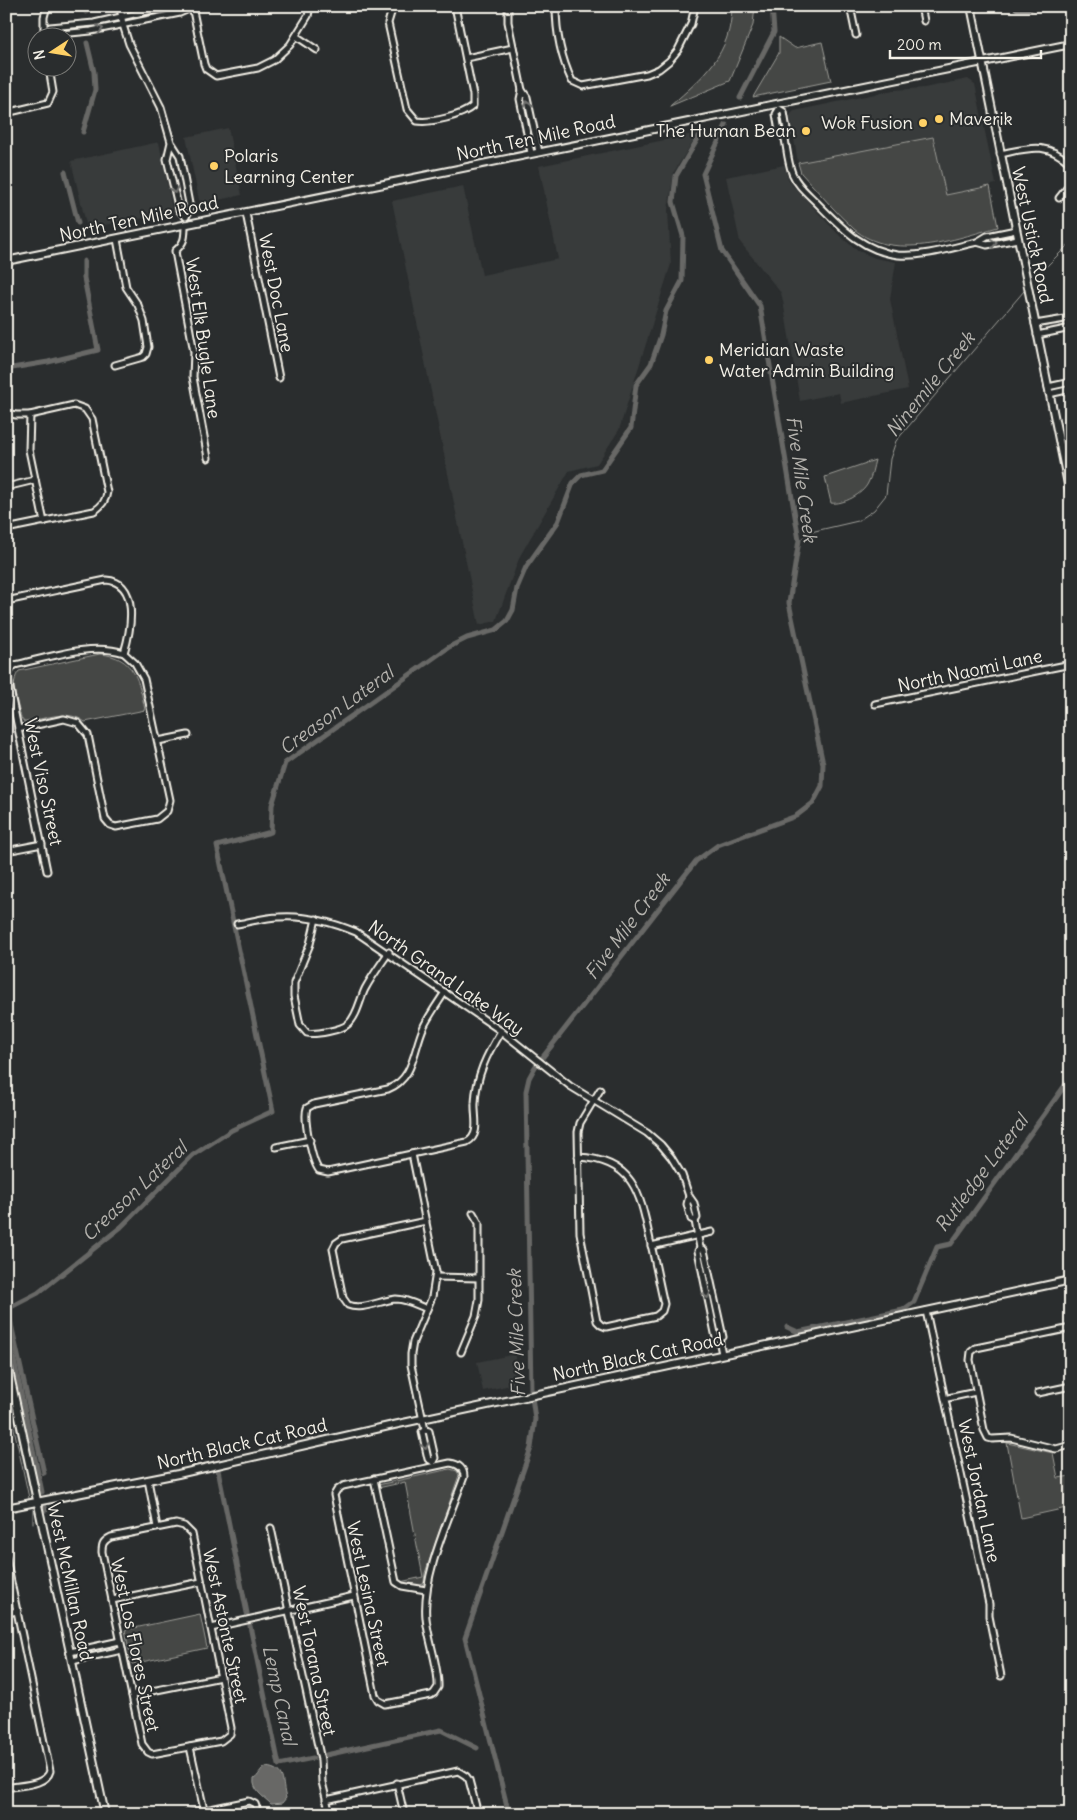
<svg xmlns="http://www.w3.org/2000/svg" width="1077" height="1820" font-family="Delius,sans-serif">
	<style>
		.built { fill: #373a3a }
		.green { fill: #444645; stroke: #9c9c96 }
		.water { fill: #676866; stroke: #9f9f9a }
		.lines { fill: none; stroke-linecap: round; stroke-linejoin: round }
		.stream { stroke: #9f9f9a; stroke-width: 1 }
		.canal { stroke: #676866; stroke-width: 5 }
		.minor-casing { stroke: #f4f1e8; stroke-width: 9 }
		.major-casing { stroke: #f4f1e8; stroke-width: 10 }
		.minor { stroke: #2a2d2e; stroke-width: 5 }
		.major { stroke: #2a2d2e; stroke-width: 6 }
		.oneway { stroke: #71726f }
		.poi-dot { fill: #ffd166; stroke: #2a2d2e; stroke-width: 2 }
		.labels { text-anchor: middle; stroke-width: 4; stroke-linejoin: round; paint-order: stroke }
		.poi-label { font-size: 18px; fill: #f4f1e8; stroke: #2a2d2e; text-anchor: start }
		.street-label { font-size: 18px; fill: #f4f1e8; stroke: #2a2d2e }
		.water-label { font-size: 19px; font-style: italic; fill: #b5b3ae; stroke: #2a2d2e }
	</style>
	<rect width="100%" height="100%" fill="#2a2d2e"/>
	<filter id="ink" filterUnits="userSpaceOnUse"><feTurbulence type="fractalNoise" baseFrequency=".02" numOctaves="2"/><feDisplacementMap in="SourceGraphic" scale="10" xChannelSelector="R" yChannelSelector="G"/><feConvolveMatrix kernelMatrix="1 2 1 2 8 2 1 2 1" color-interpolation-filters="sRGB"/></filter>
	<g filter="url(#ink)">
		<g class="built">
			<polygon points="968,79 975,84 996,184 946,195 933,137 798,163 790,115 794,111 894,90 924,88"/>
			<polygon points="228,128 242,195 204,203 199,200 186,137"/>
			<polygon points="698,133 674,172 668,210 671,264 619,430 597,464 569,471 520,556 496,621 479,625 392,201 463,186 482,275 558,259 539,166"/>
			<polygon points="159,142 173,213 87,228 71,161"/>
			<polygon points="784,165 788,178 793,186 841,237 857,250 875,258 896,262 890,299 908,389 841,403 839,393 800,401 783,301 781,293 740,242 726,177"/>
			<polygon points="516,1354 516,1384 483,1391 477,1362"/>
		</g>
		<g class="green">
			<path d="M732,6H755L753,25L730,81L670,106C704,76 731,55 732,6Z"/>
			<polygon points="779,37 795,48 822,42 831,81 753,97 779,53"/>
			<path d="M933,137L946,195L990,186L998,227C955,239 893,262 854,229C835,212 818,191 801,173L798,163Z"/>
			<path d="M875,460C873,467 872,476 868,483C863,494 843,505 831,503L825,477Z"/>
			<path d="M100,654C135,657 139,681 145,710L85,722C68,709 47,718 27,722H24L21,718C18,704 9,683 19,671Z"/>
			<polygon points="1007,1443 1053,1453 1058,1478 1071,1476 1071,1507 1021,1518"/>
			<polygon points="450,1469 457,1471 459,1475 425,1573 424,1582 421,1587 402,1583 400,1582 423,1577 405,1482 378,1488 378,1485"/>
			<polygon points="200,1614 207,1648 132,1664 125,1630"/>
		</g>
		<path class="water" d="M266,1767C287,1770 281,1782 286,1798L282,1803L271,1804C264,1797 252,1790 254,1779C259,1776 260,1770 266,1767Z"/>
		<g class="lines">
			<g class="stream">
				<polyline points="1040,273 1071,242"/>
				<polyline points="799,540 815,531 858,521 874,510 886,495 890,459 896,441 1024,291"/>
				<polyline points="6,1379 31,1495"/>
				<polyline points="6,1391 29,1498 28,1500 6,1504"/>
				<polyline points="33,1523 33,1509"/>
			</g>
			<g class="canal">
				<polyline points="86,12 88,6"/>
				<polyline points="740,98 774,32 772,6"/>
				<polyline points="83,132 95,90 94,72 87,43"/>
				<polyline points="65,172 78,223"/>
				<polyline points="12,368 48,362 98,350 84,278 84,261"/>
				<polyline points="9,1308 38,1293 121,1227 193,1155 232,1130 273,1111 217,846 271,832 272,805 285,763 449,647 467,638 496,630 507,621 513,610 517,588 526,567 558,522 573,483 581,475 602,470 631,428 636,385 651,364 661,335 666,311 682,281 683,236 673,202 676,176 700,135"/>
				<polyline points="9,1315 44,1473"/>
				<polyline points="6,1323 42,1492"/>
				<polyline points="787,1327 798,1332 903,1310 914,1302 937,1247 951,1244 1071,1077"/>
				<polyline points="218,1470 247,1613"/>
				<polyline points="45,1507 46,1510"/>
				<polyline points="250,1626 279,1765 313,1758"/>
				<polyline points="326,1755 441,1730 477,1748"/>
				<polyline points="509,1814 465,1638 531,1448 535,1419 531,1390 526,1091 529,1078 535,1067 696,861 718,845 796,816 813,803 822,786 823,764 789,603 799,540 760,306 722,251 703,174 726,125"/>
			</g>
			<defs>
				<g id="minor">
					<polyline points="120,6 123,25 129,44 161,107 171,142 180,156 190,209 186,217 179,210 167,159 171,142"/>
					<polyline points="170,6 94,23 50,27 44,31 50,35 91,31 180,13 196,6"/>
					<polyline points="192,6 204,64 206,69 216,76 258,68 274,60 290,45 308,16 310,6"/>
					<path d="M395,6L391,13L388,23L407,109L417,121C431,123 462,116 473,106V95L455,6"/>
					<polyline points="508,6 508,22 522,90"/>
					<path d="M556,6C556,32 561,58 572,81L583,86L647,74L659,69L669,61L678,50L691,24L695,6"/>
					<polyline points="850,6 856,35"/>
					<polyline points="921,6 924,21"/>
					<polyline points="1017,6 1030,6"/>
					<polyline points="296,36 317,50"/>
					<polyline points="44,38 44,17 47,6"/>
					<polyline points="466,58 513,48"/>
					<polygon points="779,109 784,112 787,130 785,139 779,131 776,114"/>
					<polyline points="6,113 48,103 53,92 49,68"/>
					<path d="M785,139C787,150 788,162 792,173C797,185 807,193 816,202C840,226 862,251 898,255C923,257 951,248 977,242"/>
					<polyline points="531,153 520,99 522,90 527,97 539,152"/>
					<path d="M1000,154C1030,148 1046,141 1071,164"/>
					<polyline points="1059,198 1071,183"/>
					<polyline points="246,213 279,378"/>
					<path d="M185,224C185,237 185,243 175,251L176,257L194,352L193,377L208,458"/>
					<polyline points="1016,230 987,236 977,242 987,245 1018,239"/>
					<polyline points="1035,324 1071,318"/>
					<polyline points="1037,335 1071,328"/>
					<polyline points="115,365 143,357 146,354 148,347 144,321 138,305 126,287 117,239"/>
					<polyline points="1048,387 1071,382"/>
					<polyline points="1049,394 1071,389"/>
					<path d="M6,413L16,415H30L74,405L85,409L92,419L107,492C106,501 102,506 94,511L6,529"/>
					<polyline points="30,415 29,450 44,522"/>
					<polyline points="6,487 35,480"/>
					<path d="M6,601L106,580C140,582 131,630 124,653L135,663L144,679L170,800L167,811L157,819L116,827L110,825L105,819L88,735L78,723L64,719L18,729"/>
					<polyline points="875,704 1071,664"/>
					<polyline points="158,741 188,735"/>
					<polyline points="6,851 42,844"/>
					<path d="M47,871L11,694C9,682 5,673 15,665C47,658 92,642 124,653"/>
					<path d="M316,919L310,944L294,983V996L300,1025L307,1033C315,1035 342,1030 348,1024C357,1017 360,999 365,989C372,976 381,964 389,952"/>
					<path d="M237,924C251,922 265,917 279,917C306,915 332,922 356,932L501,1031L570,1086L647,1133L661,1145L671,1157L682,1175L689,1196"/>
					<path d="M445,992C438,1003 430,1014 424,1026C413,1050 415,1078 388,1089L314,1104L307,1108C303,1118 312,1162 319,1170L328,1172L467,1142C481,1135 474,1116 475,1103C476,1076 487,1054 501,1031"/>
					<polyline points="276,1147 310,1140"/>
					<polyline points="412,1154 436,1272 432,1297 413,1342 411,1354 411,1365 425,1430 422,1432 428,1459 432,1461"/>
					<path d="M578,1157C634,1160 640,1193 650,1240C655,1261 659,1282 664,1304L662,1311L656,1316L606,1327L601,1325L597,1321L580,1233L578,1132L580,1123L600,1090"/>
					<polygon points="689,1196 694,1203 697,1218 695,1221 691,1219 687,1204"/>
					<path d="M426,1221L342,1239L336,1243L333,1249L343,1298L348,1305C362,1311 381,1300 396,1299C407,1299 417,1305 427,1309"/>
					<polyline points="695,1221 700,1248 698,1251 716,1338 719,1339 723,1337 704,1250 700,1248"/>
					<polyline points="651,1246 712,1232"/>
					<polyline points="436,1277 479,1278"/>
					<polyline points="1069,1281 1071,1290"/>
					<polyline points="926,1311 989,1604 989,1616 1001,1676"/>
					<polyline points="1071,1328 976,1348 971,1352 970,1360 984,1430 988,1438 992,1439 1011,1438 1056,1449 1071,1445"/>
					<polyline points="719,1339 722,1354"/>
					<polyline points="461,1352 476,1316 479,1300 479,1223 473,1213"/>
					<polyline points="1038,1393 1071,1386"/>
					<polyline points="948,1398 976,1392"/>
					<polyline points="425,1430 429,1431 435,1458 433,1462"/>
					<path d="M450,1463C459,1464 464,1469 464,1477C449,1519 422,1575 426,1618C428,1640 439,1667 438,1687L434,1693L431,1695L385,1704L378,1700L375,1695L334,1495L337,1490L343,1486Z"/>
					<polyline points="374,1479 396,1582 402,1586 426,1590"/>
					<polyline points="148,1480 157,1527"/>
					<path d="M176,1524L184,1526L192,1534L231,1728L230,1734L221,1741L152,1754L148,1752L142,1744L102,1552C102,1544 103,1541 111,1537Z"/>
					<polyline points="271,1528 321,1760 322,1782 330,1814"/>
					<path d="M6,1558L50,1771C46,1786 19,1785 6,1788"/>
					<polyline points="112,1600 201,1582"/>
					<polyline points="6,1613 18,1611"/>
					<polyline points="211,1628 354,1596"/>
					<polyline points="70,1652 120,1641"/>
					<polyline points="72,1661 122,1650"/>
					<polyline points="132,1695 221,1677"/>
					<polyline points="190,1747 204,1810"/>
					<polyline points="397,1783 404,1814"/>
					<polyline points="326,1800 458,1771 466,1776 469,1780 478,1814"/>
					<polyline points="186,1814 249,1801 255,1804 259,1814"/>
				</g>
				<g id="major">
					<polyline points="971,6 1071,499"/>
					<polyline points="6,261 1071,44"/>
					<polyline points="6,1357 105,1814"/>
					<polyline points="6,1508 178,1474 389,1426 1071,1280"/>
				</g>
			</defs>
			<use href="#minor" class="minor-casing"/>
			<use href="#major" class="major-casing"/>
			<use href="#minor" class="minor"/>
			<use href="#major" class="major"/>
		</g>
		<defs><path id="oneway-chevron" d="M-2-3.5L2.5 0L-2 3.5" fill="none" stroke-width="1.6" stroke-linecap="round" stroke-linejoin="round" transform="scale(1.25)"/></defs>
		<g class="oneway">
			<use href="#oneway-chevron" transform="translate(100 29) rotate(-12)"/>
			<use href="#oneway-chevron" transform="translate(528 104) rotate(-104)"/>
			<use href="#oneway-chevron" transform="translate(174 190) rotate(77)"/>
			<use href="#oneway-chevron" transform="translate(994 243) rotate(-8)"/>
			<use href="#oneway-chevron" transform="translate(707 1295) rotate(78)"/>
			<use href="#oneway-chevron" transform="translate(425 1446) rotate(77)"/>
		</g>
	</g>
	<g class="poi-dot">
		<circle cx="939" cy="119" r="5"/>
		<circle cx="923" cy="123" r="5"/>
		<circle cx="806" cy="131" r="5"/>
		<circle cx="214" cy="166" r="5"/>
		<circle cx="709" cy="360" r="5"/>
	</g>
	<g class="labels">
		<g class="poi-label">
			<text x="949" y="125">Maverik</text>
			<text x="913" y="129" text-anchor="end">Wok Fusion</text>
			<text x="796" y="137" text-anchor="end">The Human Bean</text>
			<text x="224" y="162">Polaris<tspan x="224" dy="21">Learning Center</tspan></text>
			<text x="719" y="356">Meridian Waste<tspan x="719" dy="21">Water Admin Building</tspan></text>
		</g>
		<g class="street-label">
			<text transform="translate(536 138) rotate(-12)" y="6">North Ten Mile Road</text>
			<text transform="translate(139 219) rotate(-12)" y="6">North Ten Mile Road</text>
			<text transform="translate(1032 235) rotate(78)" y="6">West Ustick Road</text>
			<text transform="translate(276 293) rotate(79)" y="6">West Doc Lane</text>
			<text transform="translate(203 338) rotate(82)" y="6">West Elk Bugle Lane</text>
			<text transform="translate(970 671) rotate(-12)" y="6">North Naomi Lane</text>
			<text transform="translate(43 782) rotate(78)" y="6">West Viso Street</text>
			<text transform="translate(446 978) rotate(35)" y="6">North Grand Lake Way</text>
			<text transform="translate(638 1357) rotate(-12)" y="6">North Black Cat Road</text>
			<text transform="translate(242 1444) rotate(-13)" y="6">North Black Cat Road</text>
			<text transform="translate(979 1491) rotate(78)" y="6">West Jordan Lane</text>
			<text transform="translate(70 1582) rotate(78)" y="6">West McMillan Road</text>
			<text transform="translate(368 1594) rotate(78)" y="6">West Lesina Street</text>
			<text transform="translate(225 1626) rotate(78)" y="6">West Astonte Street</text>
			<text transform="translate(135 1645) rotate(78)" y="6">West Los Flores Street</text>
			<text transform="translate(314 1661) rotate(78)" y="6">West Torana Street</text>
		</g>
		<g class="water-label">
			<text transform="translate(930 384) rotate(-51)" y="7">Ninemile Creek</text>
			<text transform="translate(802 479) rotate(82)" y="7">Five Mile Creek</text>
			<text transform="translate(336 710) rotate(-36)" y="7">Creason Lateral</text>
			<text transform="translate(627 926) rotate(-53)" y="7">Five Mile Creek</text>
			<text transform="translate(981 1173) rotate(-53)" y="7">Rutledge Lateral</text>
			<text transform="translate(134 1191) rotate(-43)" y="7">Creason Lateral</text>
			<text transform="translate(516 1333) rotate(-92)" y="7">Five Mile Creek</text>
			<text transform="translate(280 1695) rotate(78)" y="7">Lemp Canal</text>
		</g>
	</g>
	<rect width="1077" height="1820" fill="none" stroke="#2a2d2e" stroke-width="25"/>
	<rect x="12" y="12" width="1052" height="1795" fill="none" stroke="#f4f1e8" stroke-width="2" filter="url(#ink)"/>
	<g transform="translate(52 52) rotate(258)"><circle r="24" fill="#2a2d2e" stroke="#7b7b78"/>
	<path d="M0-4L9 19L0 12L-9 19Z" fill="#ffd166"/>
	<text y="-8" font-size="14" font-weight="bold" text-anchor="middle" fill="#f4f1e8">N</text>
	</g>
	<path d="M890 50v8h151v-8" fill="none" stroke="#f4f1e8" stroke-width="2.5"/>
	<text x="897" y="50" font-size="15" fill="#f4f1e8" stroke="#2a2d2e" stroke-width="4" paint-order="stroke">200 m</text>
</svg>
